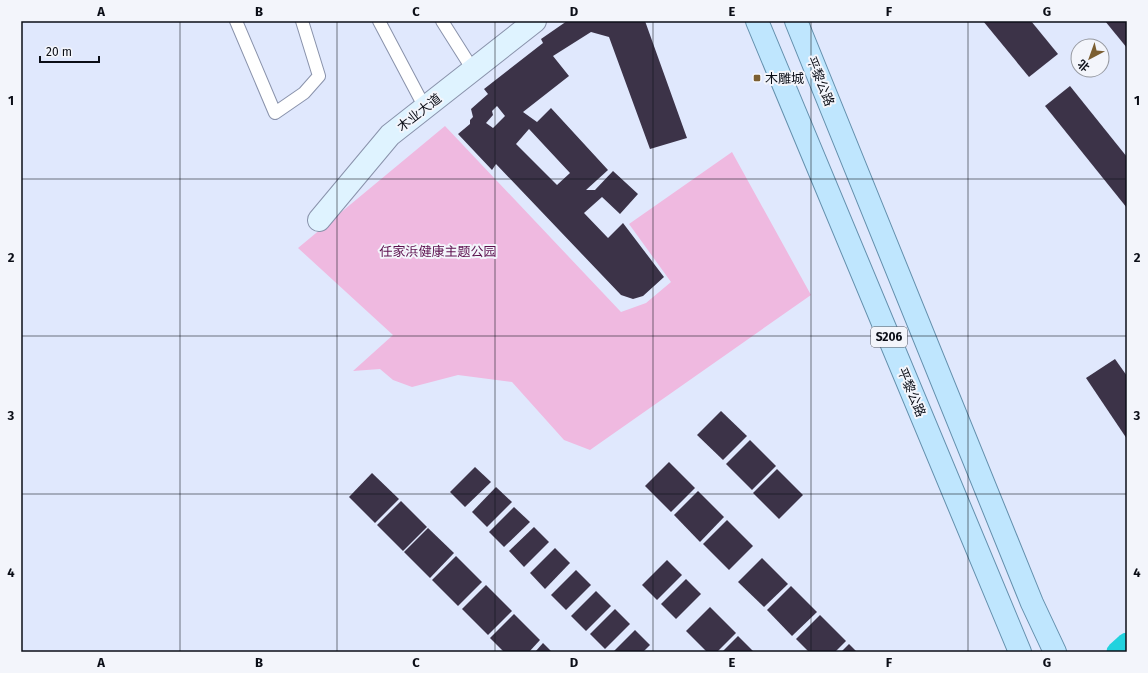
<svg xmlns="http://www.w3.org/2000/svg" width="1148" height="673" font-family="'Fira Sans','Noto Sans SC',sans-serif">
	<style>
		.green { fill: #efb9e0 }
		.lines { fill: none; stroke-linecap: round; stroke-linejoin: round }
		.canal { stroke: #21d2de; stroke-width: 21 }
		.building { fill: #3c3348; fill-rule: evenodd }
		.service-casing { stroke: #8992ab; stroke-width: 14 }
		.secondary-casing { stroke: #8992ab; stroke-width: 24 }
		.primary-casing { stroke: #6490ad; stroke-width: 24 }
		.service { stroke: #fff; stroke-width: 12 }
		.secondary { stroke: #dff3ff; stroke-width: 22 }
		.primary { stroke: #bfe6fe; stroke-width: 22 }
		.grid { fill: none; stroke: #0b0e17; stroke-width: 1; stroke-opacity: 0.55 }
		.poi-dot { fill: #7c5f32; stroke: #f3f5fb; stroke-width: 1.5 }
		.labels { text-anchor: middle; stroke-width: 4; stroke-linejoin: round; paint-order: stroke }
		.shield { fill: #f3f5fb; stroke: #51535b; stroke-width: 1 }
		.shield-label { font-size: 12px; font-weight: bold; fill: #0b0e17 }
		.poi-label { font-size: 13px; fill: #0b0e17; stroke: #f3f5fb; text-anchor: start }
		.street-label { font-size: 13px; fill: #0b0e17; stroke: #f3f5fb }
		.park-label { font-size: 13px; fill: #5c104e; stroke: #f3f5fb }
		.neatline { fill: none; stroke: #0b0e17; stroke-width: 1.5 }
		.grid-label { font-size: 13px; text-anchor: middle; font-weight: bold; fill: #0b0e17 }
	</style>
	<rect width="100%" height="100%" fill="#e0e8fd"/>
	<polygon class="green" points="445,126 621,312 646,303 671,282 629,224 732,152 811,295 590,450 564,440 512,382 458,375 412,387 393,380 380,369 353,371 393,335 298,248"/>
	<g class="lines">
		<polyline class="canal" points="1117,652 1127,643"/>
	</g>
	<g class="building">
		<path d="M567,21H645L687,138L650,149L609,37L591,32L553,56L569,76L523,112L537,122L551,108L608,170L586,190H595L613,171L638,194L620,214L602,197L584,213L608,238L623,223L664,277L643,296L633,299L621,295L496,164L492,170L458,134L470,124V120L473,117L471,109L488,94L484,89L543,43L541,39ZM497,106L505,116L493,128L486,123L493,115L492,111ZM529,129L570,173L557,185L516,144Z"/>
		<polygon points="983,21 1031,21 1058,54 1029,77"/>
		<polygon points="1105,21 1127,21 1127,48"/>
		<polygon points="1070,86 1127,157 1127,208 1045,106"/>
		<polygon points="1115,359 1127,376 1127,439 1086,378"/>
		<polygon points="721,411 747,436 723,460 697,435"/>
		<polygon points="750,440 776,466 752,490 726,464"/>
		<polygon points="669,462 695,488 671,512 645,486"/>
		<polygon points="475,467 491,482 465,507 450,492"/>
		<polygon points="777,469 803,495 779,519 753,493"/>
		<polygon points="372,473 399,499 375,523 349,497"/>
		<polygon points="496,487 512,502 487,527 472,512"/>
		<polygon points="698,491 724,517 700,542 674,515"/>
		<polygon points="401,501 427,527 403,551 377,525"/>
		<polygon points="514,507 530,522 504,547 489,532"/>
		<polygon points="727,520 753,546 729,570 703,544"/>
		<polygon points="534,527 549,542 524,567 509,551"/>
		<polygon points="428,528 454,553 430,578 404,552"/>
		<polygon points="555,548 570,563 545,589 530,573"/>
		<polygon points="456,556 482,582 458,606 432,580"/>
		<polygon points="762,558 788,584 764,607 738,582"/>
		<polygon points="667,560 682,575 657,600 642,585"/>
		<polygon points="576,570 591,585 566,610 551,595"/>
		<polygon points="686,579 701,594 676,619 661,604"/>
		<polygon points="486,585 512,611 488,635 462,609"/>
		<polygon points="791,586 817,612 792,636 767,610"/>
		<polygon points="596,591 611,606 586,631 571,616"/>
		<polygon points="710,607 736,633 717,652 707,652 686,631"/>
		<polygon points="615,609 630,624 605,649 590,634"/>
		<polygon points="514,614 540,640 529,652 504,652 490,638"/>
		<polygon points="820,615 846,641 835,652 809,652 796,639"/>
		<polygon points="635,630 650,645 643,652 613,652"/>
		<polygon points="738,636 754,652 722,652"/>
		<polygon points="543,643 552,652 535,652"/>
		<polygon points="849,644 857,652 841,652"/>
	</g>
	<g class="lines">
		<defs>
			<g id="service">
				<polyline points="236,21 275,113 304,93 319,76 302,21"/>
				<polyline points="379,21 425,108"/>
				<polyline points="442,21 473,70"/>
			</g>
			<polyline id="secondary" points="319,220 390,135 535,21"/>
			<g id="primary">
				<polyline points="757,21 1020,652"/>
				<polyline points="796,21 1032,603 1055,652"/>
			</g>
		</defs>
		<use href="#service" class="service-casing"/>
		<use href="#secondary" class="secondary-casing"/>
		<use href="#primary" class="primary-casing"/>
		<use href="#service" class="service"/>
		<use href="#secondary" class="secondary"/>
		<use href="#primary" class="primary"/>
	</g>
	<path class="grid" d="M180,21V652M337,21V652M495,21V652M653,21V652M811,21V652M968,21V652M21,179H1127M21,336H1127M21,494H1127"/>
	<rect class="poi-dot" x="753" y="74" width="8" height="8" rx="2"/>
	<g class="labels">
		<rect class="shield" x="871" y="327" width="36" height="20" rx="3"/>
		<g class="shield-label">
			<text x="889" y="341">S206</text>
		</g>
		<g class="poi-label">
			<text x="765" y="83">木雕城</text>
		</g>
		<g class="street-label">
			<text transform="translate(821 81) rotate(68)" y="5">平黎公路</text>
			<text transform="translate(419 112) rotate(-38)" y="5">木业大道</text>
			<text transform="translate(912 392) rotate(67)" y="5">平黎公路</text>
		</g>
		<g class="park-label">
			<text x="438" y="256">任家浜健康主题公园</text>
		</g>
	</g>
	<rect width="1148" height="673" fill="none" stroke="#f3f5fb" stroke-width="44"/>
	<g transform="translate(1090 58) rotate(221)"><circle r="19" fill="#f3f5fb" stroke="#9699a0"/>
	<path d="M0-3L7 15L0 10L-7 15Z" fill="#7c5f32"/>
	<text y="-6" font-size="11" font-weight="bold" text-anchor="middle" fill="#0b0e17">北</text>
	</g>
	<path d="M40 56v6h59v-6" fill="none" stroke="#0b0e17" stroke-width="2"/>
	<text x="46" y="56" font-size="12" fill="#0b0e17" stroke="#f3f5fb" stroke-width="3" paint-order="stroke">20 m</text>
	<rect x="22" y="22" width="1104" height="629" class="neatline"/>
	<g class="grid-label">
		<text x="101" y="16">A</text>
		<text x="259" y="16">B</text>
		<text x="416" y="16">C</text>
		<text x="574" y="16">D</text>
		<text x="732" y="16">E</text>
		<text x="889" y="16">F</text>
		<text x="1047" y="16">G</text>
		<text x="11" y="105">1</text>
		<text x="1137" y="105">1</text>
		<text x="11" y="262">2</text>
		<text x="1137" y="262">2</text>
		<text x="11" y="420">3</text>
		<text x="1137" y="420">3</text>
		<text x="11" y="577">4</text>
		<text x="1137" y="577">4</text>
		<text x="101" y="667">A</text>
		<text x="259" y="667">B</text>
		<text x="416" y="667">C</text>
		<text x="574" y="667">D</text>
		<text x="732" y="667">E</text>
		<text x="889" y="667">F</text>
		<text x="1047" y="667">G</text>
	</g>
</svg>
